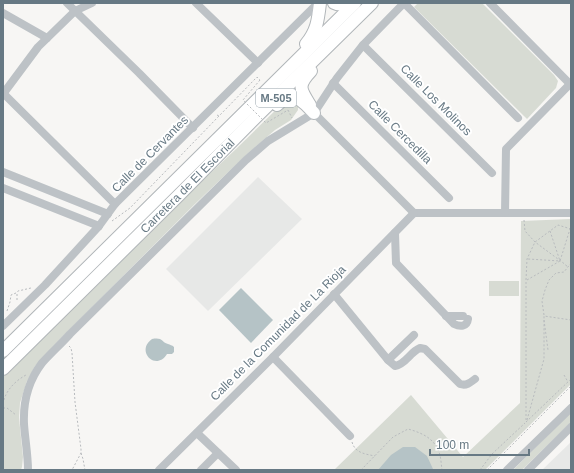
<svg xmlns="http://www.w3.org/2000/svg" width="574" height="473" font-family="Helvetica,sans-serif">
	<style>
		.built { fill: #e7e8e7 }
		.green { fill: #d7dbd3 }
		.water { fill: #b5c3c6 }
		.lines { fill: none; stroke-linecap: round; stroke-linejoin: round }
		.highway-casing { stroke: #b1b6b9; stroke-width: 14 }
		.path { stroke: #b8bbbe; stroke-width: 1; stroke-dasharray: 2 2; stroke-linecap: butt }
		.minor { stroke: #bdc2c6; stroke-width: 8 }
		.highway { stroke: #fff; stroke-width: 12 }
		.path-bridge { stroke: #b8bbbe; stroke-width: 1; stroke-dasharray: 2 2; stroke-linecap: butt }
		.labels { text-anchor: middle; stroke-width: 4; stroke-linejoin: round; paint-order: stroke }
		.shield { fill: #fff; stroke: #95a1a9; stroke-width: 1 }
		.shield-label { font-size: 11px; font-weight: bold; fill: #677984 }
		.street-label { font-size: 12px; fill: #677984; stroke: #fff }
	</style>
	<rect width="100%" height="100%" fill="#f7f6f4"/>
	<g class="built">
		<polygon points="258,177 302,219 208,311 166,269"/>
		<polygon points="571,442 571,470 542,470"/>
	</g>
	<g class="green">
		<polygon points="418,3 482,3 554,75 558,81 556,88 527,119 414,7"/>
		<polygon points="286,100 298,103 298,110 291,120 275,130 246,155 195,204 60,339 35,366 27,381 20,403 19,418 23,457 22,467 21,470 3,470 3,377 134,245 236,149"/>
		<polygon points="571,219 571,384 485,470 334,470 411,395 463,457 520,403 521,221"/>
		<rect x="489" y="281" width="30" height="15"/>
		<polygon points="571,412 571,422 522,470 513,470"/>
	</g>
	<g class="water">
		<polygon points="241,288 273,320 251,343 219,310"/>
		<path d="M152,339C163,337 161,342 168,344C170,345 172,345 174,347V352L172,354H167C156,372 135,351 152,339Z"/>
		<polygon points="403,447 415,447 427,456 433,469 432,470 378,470 391,455"/>
	</g>
	<g class="lines">
		<defs>
			<g id="highway">
				<path d="M334,3C338,5 342,5 346,3"/>
				<path d="M306,44C317,31 318,20 320,3"/>
				<path d="M277,105C280,103 283,98 287,97C297,93 308,107 314,113"/>
				<path d="M310,105C300,89 297,86 311,71"/>
				<polyline points="3,351 355,3"/>
				<path id="s1" d="M3,369L180,194L258,115L372,3"/>
			</g>
		</defs>
		<use href="#highway" class="highway-casing"/>
		<g class="path">
			<polyline points="288,110 292,118"/>
			<polyline points="217,115 219,116 257,77 260,80"/>
			<polyline points="524,220 525,231 535,242 566,265 567,267"/>
			<polyline points="112,221 130,208 219,116"/>
			<polyline points="571,229 558,225 535,242 527,259 526,280 526,422 571,379"/>
			<polyline points="550,231 560,261 570,229"/>
			<polyline points="527,280 560,261 528,259"/>
			<polyline points="17,294 17,301"/>
			<polyline points="7,311 10,302 11,295 16,293 18,291 31,288"/>
			<polyline points="544,315 542,301 545,290 549,280 556,273 564,272 571,263"/>
			<polyline points="544,320 548,350"/>
			<polyline points="69,346 71,348 72,353 75,402 81,449 81,453 72,470"/>
			<polyline points="564,375 568,382"/>
			<path d="M3,404C5,391 15,381 26,375"/>
			<polyline points="3,408 7,408 16,415"/>
			<polyline points="527,420 544,359 544,316 571,320"/>
			<path d="M352,442C355,453 365,454 375,456"/>
			<polyline points="81,453 83,459 85,470"/>
			<path d="M361,470L393,437L408,429C419,432 432,437 437,448C441,454 441,463 442,470"/>
			<polyline points="480,470 492,454 525,423"/>
			<polyline points="487,470 571,386"/>
		</g>
		<g class="minor">
			<polyline points="67,3 139,73 193,128"/>
			<polyline points="196,3 258,63"/>
			<polyline points="404,3 518,118"/>
			<polyline points="490,3 570,84"/>
			<polyline points="3,13 47,38"/>
			<polyline points="363,45 492,173"/>
			<polyline points="333,83 449,198"/>
			<polyline points="3,94 38,47 75,11 92,3"/>
			<polyline points="4,94 115,204"/>
			<polyline points="314,113 414,213 571,213"/>
			<polyline points="3,172 108,214"/>
			<polyline points="3,188 99,226"/>
			<polyline points="505,213 506,149 571,83"/>
			<path d="M395,233L396,263L454,324C460,327 467,327 468,319"/>
			<path d="M334,294L388,360L395,366C406,364 410,352 420,348L425,349L460,384C466,386 470,383 475,379"/>
			<polyline points="446,316 463,316"/>
			<polyline points="3,326 45,285 99,226 115,204 318,3"/>
			<polyline points="273,357 350,436"/>
			<polyline points="388,360 414,335"/>
			<polyline points="197,433 236,470"/>
			<path d="M28,470C28,455 25,439 24,424C23,402 29,380 42,363C51,353 61,344 70,334L246,160L268,141L314,113L337,78L363,45L404,3"/>
			<polyline points="159,470 273,357 414,213"/>
			<polyline points="201,470 218,453"/>
			<polyline points="507,470 571,408"/>
			<polyline points="528,470 571,427"/>
		</g>
		<use href="#highway" class="highway"/>
		<polyline class="path-bridge" points="260,80 243,100 266,123 288,110"/>
	</g>
	<g class="labels">
		<rect class="shield" x="256" y="89" width="40" height="18" rx="3"/>
		<g class="shield-label">
			<text x="276" y="102">M-505</text>
		</g>
		<g class="street-label">
			<text transform="translate(436 100) rotate(45)" y="4">Calle Los Molinos</text>
			<text transform="translate(400 132) rotate(45)" y="4">Calle Cercedilla</text>
			<text transform="translate(150 154) rotate(-45)" y="4">Calle de Cervantes</text>
			<text dy="4" stroke="none"><textPath href="#s1" startOffset="260">Carretera de El Escorial</textPath></text>
			<text transform="translate(278 333) rotate(-45)" y="4">Calle de la Comunidad de La Rioja</text>
		</g>
	</g>
	<rect width="574" height="473" fill="none" stroke="#677984" stroke-width="8"/>
	<path d="M430 449v6h99v-6" fill="none" stroke="#677984" stroke-width="2"/>
	<text x="436" y="449" font-size="12" fill="#677984" stroke="#ffffff" stroke-width="3" paint-order="stroke">100 m</text>
</svg>
